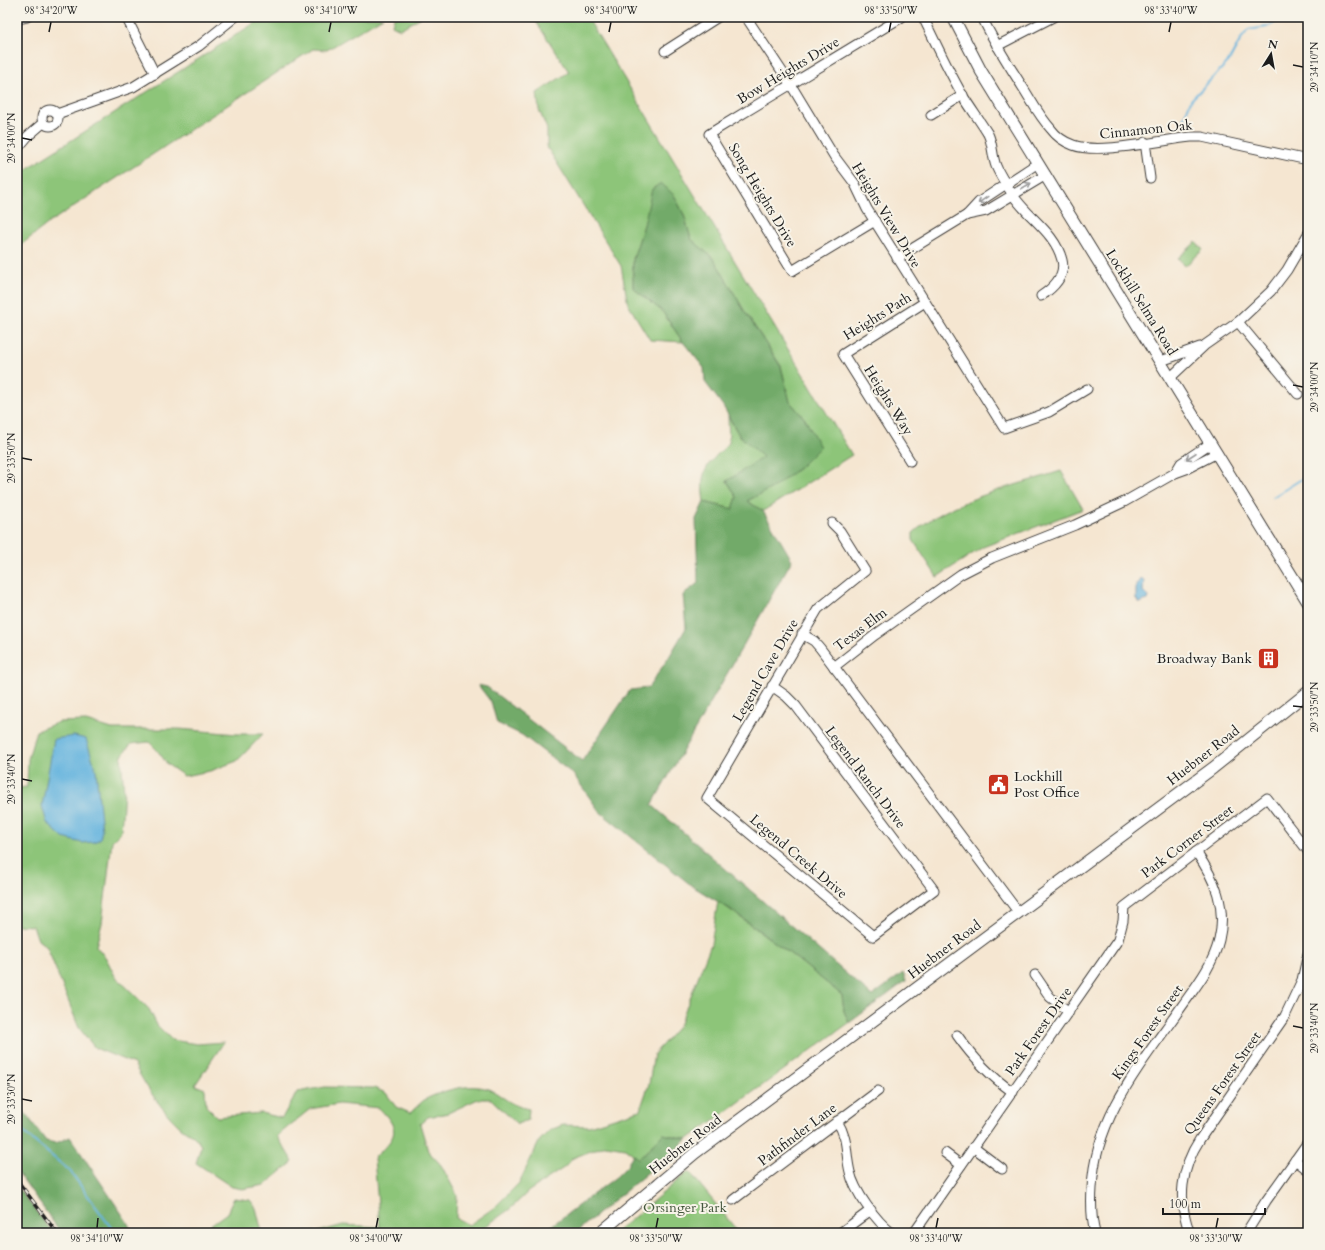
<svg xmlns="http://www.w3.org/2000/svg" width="1325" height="1250" font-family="Cardo,serif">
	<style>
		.green { fill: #8dc579; stroke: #54704a }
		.forest { fill: #72aa69; stroke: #476342 }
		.water { fill: #64b3de; stroke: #40687d }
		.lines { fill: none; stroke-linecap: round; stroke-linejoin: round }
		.stream { stroke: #64b3de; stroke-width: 2 }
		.minor-casing { stroke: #3d3a37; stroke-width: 11 }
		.major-casing { stroke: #3d3a37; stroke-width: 13 }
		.minor { stroke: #fff; stroke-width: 9 }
		.major { stroke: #fff; stroke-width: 11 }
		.rail-casing { stroke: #1c1c1c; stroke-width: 3.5 }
		.rail { stroke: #f7f3e8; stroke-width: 2; stroke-dasharray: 6; stroke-linecap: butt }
		.oneway { stroke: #999 }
		.ticks { fill: none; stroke: #1c1c1c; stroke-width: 1.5 }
		.labels { text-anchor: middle; stroke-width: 4; stroke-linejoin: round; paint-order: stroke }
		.street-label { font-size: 14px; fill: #1c1c1c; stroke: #f7f3e8 }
		.poi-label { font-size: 14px; fill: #1c1c1c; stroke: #f7f3e8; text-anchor: end }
		.park-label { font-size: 14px; fill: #44573d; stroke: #f7f3e8 }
		.neatline { fill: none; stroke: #1c1c1c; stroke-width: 1.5 }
		.ticks-label { font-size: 10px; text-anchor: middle; fill: #1c1c1c }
	</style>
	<rect width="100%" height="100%" fill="#f7f3e8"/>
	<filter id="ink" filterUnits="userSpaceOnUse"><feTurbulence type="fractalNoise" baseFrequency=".025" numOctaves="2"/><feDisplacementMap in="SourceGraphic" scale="8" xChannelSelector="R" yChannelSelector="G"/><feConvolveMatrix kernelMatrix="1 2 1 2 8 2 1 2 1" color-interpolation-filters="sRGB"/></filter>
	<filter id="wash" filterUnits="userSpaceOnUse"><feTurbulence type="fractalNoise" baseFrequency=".012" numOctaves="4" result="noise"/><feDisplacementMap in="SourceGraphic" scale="16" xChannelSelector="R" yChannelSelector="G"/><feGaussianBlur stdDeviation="0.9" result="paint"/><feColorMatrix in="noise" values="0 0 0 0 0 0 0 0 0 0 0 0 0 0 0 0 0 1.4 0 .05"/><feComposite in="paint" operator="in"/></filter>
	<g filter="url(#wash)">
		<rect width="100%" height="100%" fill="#f5e6d1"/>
		<g class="green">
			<polygon points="264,17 383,17 327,50 313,49 50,222 17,248 17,175"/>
			<polygon points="394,17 421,17 400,29 392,25"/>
			<path d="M533,17H587L852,455L763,511L747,501C774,487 799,471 819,447L805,419L790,402L781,366L745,312L714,259L691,239L684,215L674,195L644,225L633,259V288L662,311L683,342L650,340L628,304L621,266L547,147V129L539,110L537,93L569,72Z"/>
			<polygon points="1196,242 1203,250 1185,266 1178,258"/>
			<path d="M728,416L739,435L764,457L727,481L737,497L733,509L704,502C699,469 707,465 729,443Z"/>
			<path d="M1061,471L1083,509L983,547L937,577L913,540V533C949,500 1015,486 1061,471Z"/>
			<path d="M86,721L112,729H179L237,734H263L237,761L210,771L184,776L168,765L157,750L149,742L131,744L121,757L124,791L121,832L112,841L102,923L96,946L106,958L115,976L149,1009L157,1025L172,1040L197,1044L224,1042L195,1085L205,1089L206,1106L217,1117L261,1113L282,1118L297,1092L325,1087L374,1088L386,1093L396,1107L410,1113C415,1109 419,1104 424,1100C443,1090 473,1081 493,1091C508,1100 510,1105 529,1109L528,1120L517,1124L491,1099H478L448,1113L428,1117L420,1124L428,1151L441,1165L457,1195L456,1218L469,1225L495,1207L519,1183L540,1140L550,1130L563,1125L589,1126L640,1110L649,1084L654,1054L679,1026L711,944L718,901L788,952L842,995L844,1011L849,1023L688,1139L663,1134L639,1159L625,1148L606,1145L573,1158L565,1167L529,1191L510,1209L476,1233H297L307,1231L318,1232L343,1225L380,1227L374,1158C395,1137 403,1132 379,1108L339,1104L310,1109L277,1136L293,1162L265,1185L242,1189L232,1187L196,1163L201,1146C193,1132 189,1135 179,1126C160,1108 146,1087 134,1064L95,1048L79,1028L47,947L38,940L33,926L17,925V854H19L17,840V788L27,787L28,759L36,731L59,722Z"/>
			<polygon points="689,1171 739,1233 615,1233"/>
			<polygon points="234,1198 250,1200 256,1208 262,1232 269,1233 203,1233 206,1228 227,1213"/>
		</g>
		<g class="forest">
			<polygon points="661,183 674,195 684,215 691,239 714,259 745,312 781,367 790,402 805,419 820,447 799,468 774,487 747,501 763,511 792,560 652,805 872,996 903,973 906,981 849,1023 844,1011 842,995 788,952 730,909 692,886 599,811 573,774 522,735 497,723 491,702 478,685 487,687 582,761 630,690 648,688 669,657 686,628 683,595 698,583 696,519 704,502 733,509 737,497 727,481 763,457 739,435 723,406 705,382 704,368 683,342 662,311 633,288 633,259 644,225 652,189"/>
			<polygon points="17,1102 46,1141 56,1143 70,1137 126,1220 133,1233 61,1233 17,1171"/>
			<polygon points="663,1134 688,1139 575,1233 552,1233 551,1226 616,1177 627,1166 633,1154 639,1159"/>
			<polygon points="17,1187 22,1193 53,1233 17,1233"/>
		</g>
		<g class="water">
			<polygon points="1141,578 1144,580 1143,591 1148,597 1147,600 1140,603 1136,599 1136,585"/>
			<polygon points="74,736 86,739 96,770 102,830 100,839 94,842 82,843 63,838 47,823 42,806 54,739"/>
		</g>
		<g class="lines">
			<g class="stream">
				<polyline points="1183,120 1191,100 1229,61 1241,39 1248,30 1267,27 1285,17"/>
				<polyline points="1273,497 1308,475"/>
				<polyline points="17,1127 70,1171 115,1233"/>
			</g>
		</g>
	</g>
	<g filter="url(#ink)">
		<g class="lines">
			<defs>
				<g id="minor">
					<polyline points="126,17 155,74"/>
					<polyline points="746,17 791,85 834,156 855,184 867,209 1004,428 1049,412 1087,389"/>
					<path d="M923,17C936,44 948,70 963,96C971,109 980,121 988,134C993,144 992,156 996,166C1000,176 1007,186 1013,195C1028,218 1055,232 1062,260C1066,276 1053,288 1041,296"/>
					<path d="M982,17C993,41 1008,64 1022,86C1031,100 1039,116 1051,129C1056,136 1065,142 1073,145C1098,155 1162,140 1191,137H1202L1308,160"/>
					<polyline points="17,19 27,17"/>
					<polyline points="997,46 1053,17"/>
					<polyline points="665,51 718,17"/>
					<circle cx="50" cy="118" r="8"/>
					<polyline points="57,114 133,87 199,46 235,17"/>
					<polyline points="931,115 963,95"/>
					<polyline points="1145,142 1150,178"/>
					<polyline points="17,149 28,136 43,123"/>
					<polyline points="967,215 986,211 1046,175"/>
					<polyline points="875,221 792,271 709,134 902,17"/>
					<polyline points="897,258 967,215 979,202 1038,163"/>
					<polyline points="1238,322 1298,394"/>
					<polyline points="1161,361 1200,347"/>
					<polyline points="1171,377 1205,345 1238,322 1271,291 1287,270 1308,234"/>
					<polyline points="910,461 843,354 925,302"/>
					<polyline points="1175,473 1181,463 1211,443"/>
					<polyline points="802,634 814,641 820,648 1019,913"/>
					<polyline points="834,667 875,635 961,574 992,558 1075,525 1124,502 1175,473 1186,469 1217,453"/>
					<polyline points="772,686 786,696 796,706 934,890 873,936 707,798 818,609 865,571 840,531 832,523"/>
					<polyline points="1035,975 1050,997 1069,1012"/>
					<path d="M957,1035C973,1058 990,1076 1013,1092"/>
					<path d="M837,1121C849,1140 845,1152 850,1172C854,1191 876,1221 892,1233"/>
					<polyline points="973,1147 1002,1169"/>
					<polyline points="945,1153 961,1165"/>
					<polyline points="1295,1160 1308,1170"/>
					<polyline points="733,1200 878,1091"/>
					<polyline points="840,1233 871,1210"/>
					<polyline points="914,1233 1118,940 1123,921 1124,907 1267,798 1308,851"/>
					<path d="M1095,1233C1091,1218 1091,1203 1092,1188C1095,1116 1143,1062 1182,1006C1197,985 1213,965 1219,940C1227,907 1215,879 1196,852"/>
					<path d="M1190,1233C1177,1201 1181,1168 1200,1139L1285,1016L1302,980L1308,954"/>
					<polyline points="1246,1233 1266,1201 1308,1142"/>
				</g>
				<g id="major">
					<polyline points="953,17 981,71 1308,602"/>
					<polyline points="600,1233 695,1153 1213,768 1308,692"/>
				</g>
			</defs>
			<use href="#minor" class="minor-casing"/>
			<use href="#major" class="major-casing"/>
			<use href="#minor" class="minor"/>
			<use href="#major" class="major"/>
			<defs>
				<polyline id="rail" points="17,1180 57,1233"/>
			</defs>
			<use href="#rail" class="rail-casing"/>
			<use href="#rail" class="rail"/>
		</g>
		<defs><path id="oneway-shaft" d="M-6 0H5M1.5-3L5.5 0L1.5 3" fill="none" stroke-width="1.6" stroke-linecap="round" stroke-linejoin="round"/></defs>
		<g class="oneway">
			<use href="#oneway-shaft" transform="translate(1026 186) rotate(-30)"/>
			<use href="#oneway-shaft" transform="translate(983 200) rotate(144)"/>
			<use href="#oneway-shaft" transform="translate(1191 456) rotate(147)"/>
		</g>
	</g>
	<path class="ticks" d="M49,32L51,22M329,32L331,22M609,32L611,22M889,32L891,22M1169,32L1171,22M1293,65L1303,67M22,138L32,140M1293,385L1303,387M22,458L32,460M1293,706L1303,707M22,779L32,781M1293,1026L1303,1028M22,1099L32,1101M97,1228L98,1218M376,1228L378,1218M656,1228L658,1218M936,1228L938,1218M1216,1228L1218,1218"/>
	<defs>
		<symbol id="building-square" viewBox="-11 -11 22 22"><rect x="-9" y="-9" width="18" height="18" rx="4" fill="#c8321e" stroke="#f7f3e8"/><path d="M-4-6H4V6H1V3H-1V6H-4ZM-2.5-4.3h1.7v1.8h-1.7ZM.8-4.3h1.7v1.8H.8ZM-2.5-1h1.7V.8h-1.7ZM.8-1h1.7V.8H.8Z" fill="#fff"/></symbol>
		<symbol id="civic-square" viewBox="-11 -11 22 22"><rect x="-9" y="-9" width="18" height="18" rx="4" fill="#c8321e" stroke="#f7f3e8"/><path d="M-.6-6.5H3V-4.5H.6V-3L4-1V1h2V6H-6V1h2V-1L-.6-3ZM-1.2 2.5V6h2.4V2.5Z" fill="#fff"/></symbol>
	</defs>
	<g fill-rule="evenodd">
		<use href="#building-square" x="1256" y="646" width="25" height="25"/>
		<use href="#civic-square" x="986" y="772" width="25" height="25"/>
	</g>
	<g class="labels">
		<g class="street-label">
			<text transform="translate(788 70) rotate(-31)" y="5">Bow Heights Drive</text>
			<text transform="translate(1146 129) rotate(-6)" y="5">Cinnamon Oak</text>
			<text transform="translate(763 195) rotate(59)" y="5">Song Heights Drive</text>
			<text transform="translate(887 215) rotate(59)" y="5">Heights View Drive</text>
			<text transform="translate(1142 302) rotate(58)" y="5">Lockhill Selma Road</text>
			<text transform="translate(877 316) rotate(-32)" y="5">Heights Path</text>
			<text transform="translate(889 400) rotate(58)" y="5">Heights Way</text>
			<text transform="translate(860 629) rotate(-37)" y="5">Texas Elm</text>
			<text transform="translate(765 670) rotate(-60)" y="5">Legend Cave Drive</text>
			<text transform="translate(1203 755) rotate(-38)" y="5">Huebner Road</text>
			<text transform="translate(866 777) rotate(53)" y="5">Legend Ranch Drive</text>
			<text transform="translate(1187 841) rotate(-37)" y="5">Park Corner Street</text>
			<text transform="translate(799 856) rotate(40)" y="5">Legend Creek Drive</text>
			<text transform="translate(944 949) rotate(-37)" y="5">Huebner Road</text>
			<text transform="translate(1038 1031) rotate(-55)" y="5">Park Forest Drive</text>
			<text transform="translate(1147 1032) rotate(-55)" y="5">Kings Forest Street</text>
			<text transform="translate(1222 1083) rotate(-55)" y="5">Queens Forest Street</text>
			<text transform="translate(797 1134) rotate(-37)" y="5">Pathfinder Lane</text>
			<text transform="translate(685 1144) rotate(-38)" y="5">Huebner Road</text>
		</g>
		<g class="poi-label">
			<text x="1252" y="663">Broadway Bank</text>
			<text x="1014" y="781" text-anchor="start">Lockhill<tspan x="1014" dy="16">Post Office</tspan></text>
		</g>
		<g class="park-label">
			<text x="685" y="1212">Orsinger Park</text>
		</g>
	</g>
	<rect width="1325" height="1250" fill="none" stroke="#f7f3e8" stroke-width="44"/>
	<g transform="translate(1271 54) rotate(11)" stroke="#f7f3e8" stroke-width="3" paint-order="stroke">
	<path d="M0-3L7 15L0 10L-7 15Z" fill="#1c1c1c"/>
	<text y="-6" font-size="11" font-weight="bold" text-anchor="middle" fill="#1c1c1c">N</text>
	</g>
	<path d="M1163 1208v6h102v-6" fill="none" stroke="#1c1c1c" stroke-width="2"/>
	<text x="1169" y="1208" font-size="12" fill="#1c1c1c" stroke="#f7f3e8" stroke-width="3" paint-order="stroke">100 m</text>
	<rect x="22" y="22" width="1281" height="1206" class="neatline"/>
	<g class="ticks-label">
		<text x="51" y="14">98°34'20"W</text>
		<text x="331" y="14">98°34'10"W</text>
		<text x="611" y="14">98°34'00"W</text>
		<text x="891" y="14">98°33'50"W</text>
		<text x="1171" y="14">98°33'40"W</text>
		<text transform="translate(1314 67) rotate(-90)" y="4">29°34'10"N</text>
		<text transform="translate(11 138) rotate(-90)" y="4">29°34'00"N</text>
		<text transform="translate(1314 387) rotate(-90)" y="4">29°34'00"N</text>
		<text transform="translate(11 458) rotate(-90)" y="4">29°33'50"N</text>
		<text transform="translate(1314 707) rotate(-90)" y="4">29°33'50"N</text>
		<text transform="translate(11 779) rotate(-90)" y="4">29°33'40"N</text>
		<text transform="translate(1314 1028) rotate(-90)" y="4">29°33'40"N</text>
		<text transform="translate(11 1099) rotate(-90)" y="4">29°33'30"N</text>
		<text x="97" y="1242">98°34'10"W</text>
		<text x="376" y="1242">98°34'00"W</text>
		<text x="656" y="1242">98°33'50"W</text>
		<text x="936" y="1242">98°33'40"W</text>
		<text x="1216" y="1242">98°33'30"W</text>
	</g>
</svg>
